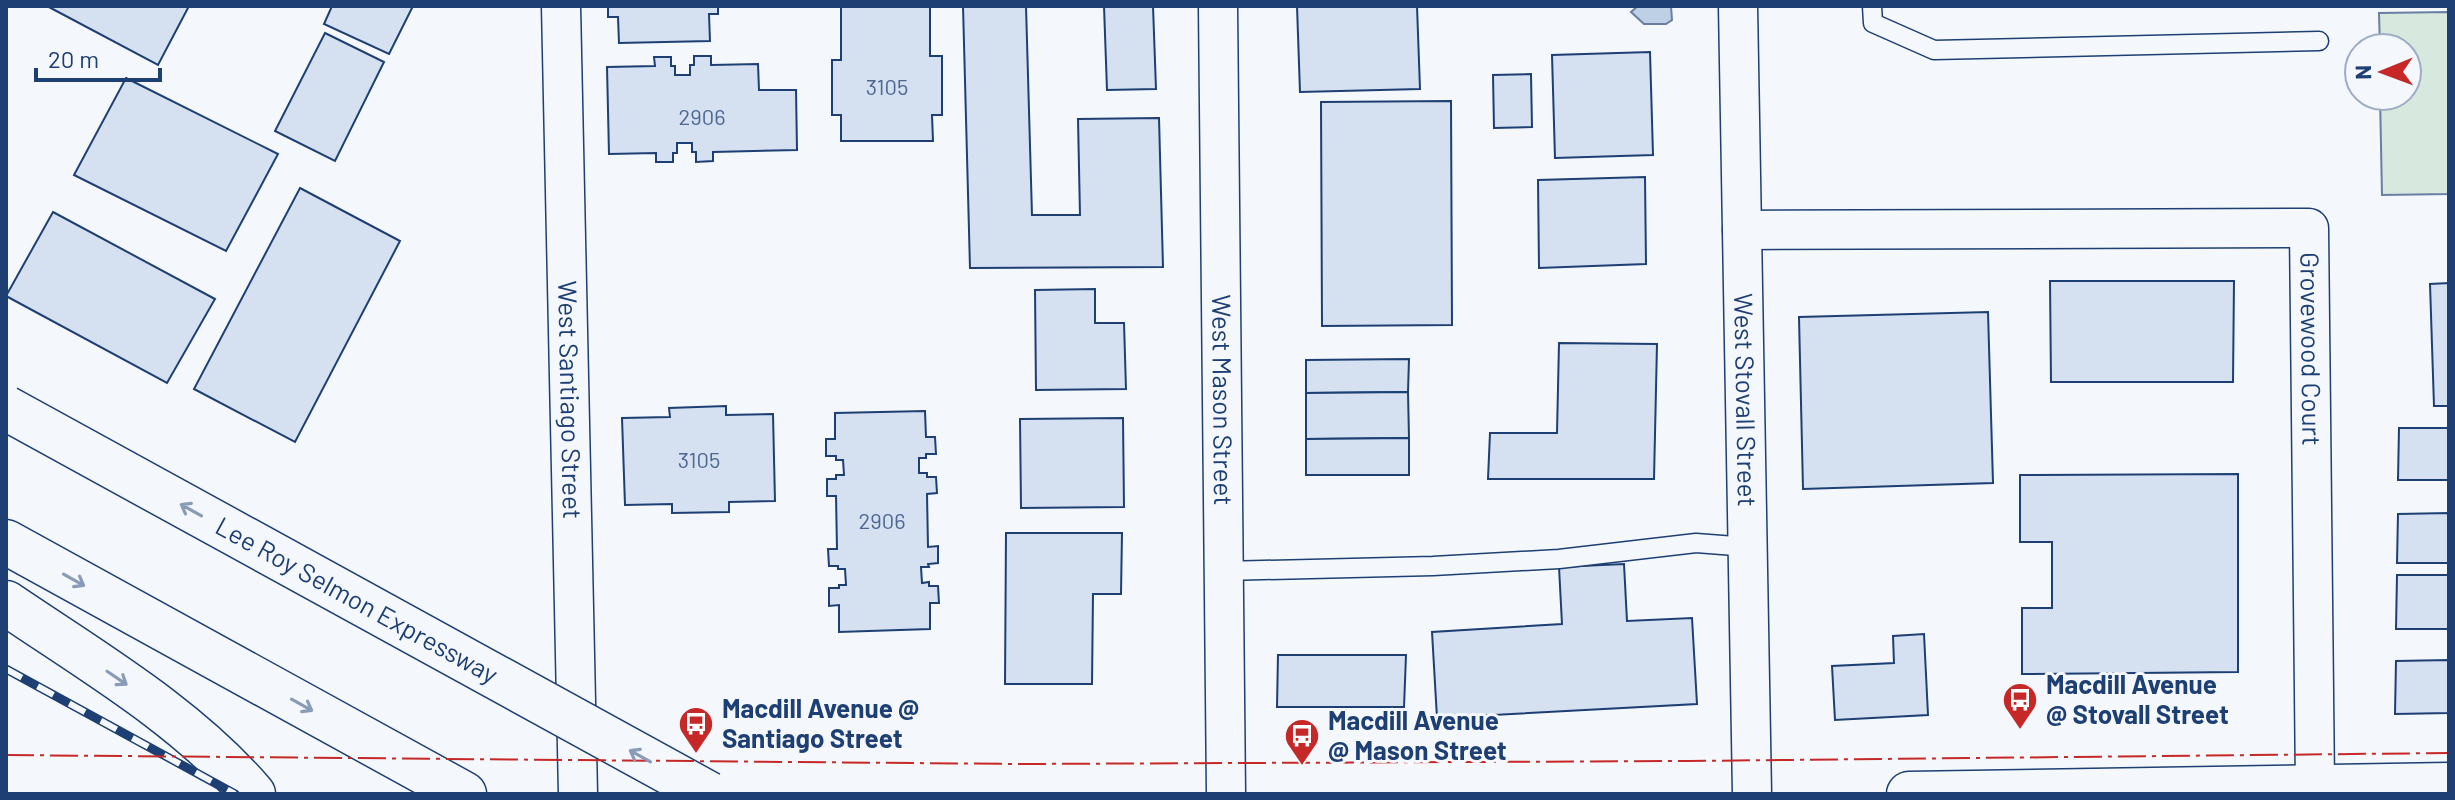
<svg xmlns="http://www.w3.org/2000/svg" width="2455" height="800" font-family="Barlow,sans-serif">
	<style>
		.green { fill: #d7e8df; stroke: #687fa3; stroke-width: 2 }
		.water { fill: #bed0e5; stroke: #687fa3; stroke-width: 2 }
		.building { fill: #d5e0f0; stroke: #1d3f73; stroke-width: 2 }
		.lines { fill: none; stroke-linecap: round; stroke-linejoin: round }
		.lane-casing { stroke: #1d3f73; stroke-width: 21 }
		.street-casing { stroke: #1d3f73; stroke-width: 41 }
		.secondary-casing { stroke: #1d3f73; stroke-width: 47 }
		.highway-casing { stroke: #1d3f73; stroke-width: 47 }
		.lane { stroke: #f4f7fb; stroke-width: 18 }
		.street { stroke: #f4f7fb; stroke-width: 38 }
		.secondary { stroke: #f4f7fb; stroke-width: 44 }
		.highway { stroke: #f4f7fb; stroke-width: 44 }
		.rail-casing { stroke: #1d3f73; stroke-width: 9 }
		.rail { stroke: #f4f7fb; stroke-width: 6; stroke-dasharray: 18; stroke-linecap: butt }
		.highway-bridge-casing { stroke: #1d3f73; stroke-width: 47; stroke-linecap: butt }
		.highway-bridge { stroke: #f4f7fb; stroke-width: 44 }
		.power { stroke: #c62828; stroke-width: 2; stroke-dasharray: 28 6 4 6; stroke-linecap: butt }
		.oneway { stroke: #889bb7 }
		.labels { text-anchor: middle; stroke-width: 6; stroke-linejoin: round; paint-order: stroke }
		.number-label { font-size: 22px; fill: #4b6792 }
		.street-label { font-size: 26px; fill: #1d3f73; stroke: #f4f7fb }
		.poi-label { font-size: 26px; font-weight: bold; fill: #1d3f73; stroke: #f4f7fb; text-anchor: start }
	</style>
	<rect width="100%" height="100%" fill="#f4f7fb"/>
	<polygon class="green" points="2449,12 2449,194 2382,195 2380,96 2407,96 2407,48 2380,48 2379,13"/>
	<polygon class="water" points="1638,6 1671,6 1672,20 1666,24 1644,24 1631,12"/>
	<g class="building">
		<polygon points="47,6 189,6 158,65"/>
		<polygon points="332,6 413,6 389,54 324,24"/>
		<polygon points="608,6 718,6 718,14 709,14 710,41 619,43 618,17 608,17"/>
		<polygon points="829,6 930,6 930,56 942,56 942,115 932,115 933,141 841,141 841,115 832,115 832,60 841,60 841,7"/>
		<polygon points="963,6 1026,6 1032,215 1080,215 1078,119 1159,118 1163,267 970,268"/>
		<polygon points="1104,6 1153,6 1156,89 1107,90"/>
		<polygon points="1297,6 1417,6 1420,89 1300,92"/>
		<polygon points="325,33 384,62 335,161 275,131"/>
		<polygon points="1650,52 1653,155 1555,158 1552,55"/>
		<polygon points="694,56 711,56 711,65 758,64 759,90 796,90 797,150 713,152 713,161 696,162 696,152 692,152 692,143 677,143 677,153 673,153 673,162 656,162 656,153 609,154 607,67 655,66 654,57 671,57 671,66 675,66 675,75 690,75 690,65 694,65"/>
		<polygon points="1531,74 1532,127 1494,128 1493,75"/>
		<polygon points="126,78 278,154 226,251 74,175"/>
		<polygon points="1451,101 1452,325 1322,326 1321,102"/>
		<polygon points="1645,177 1646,264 1539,268 1538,180"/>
		<polygon points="300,188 400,241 295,442 194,389"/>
		<polygon points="53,212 215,299 167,383 6,296"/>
		<polygon points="2050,281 2234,281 2233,382 2051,382"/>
		<polygon points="2449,283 2449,406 2434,406 2430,284"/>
		<polygon points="1095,289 1095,323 1124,323 1126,389 1036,390 1035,290"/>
		<polygon points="1988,312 1993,483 1803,489 1799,317"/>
		<polygon points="1559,343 1657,344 1654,479 1488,479 1490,433 1557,433"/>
		<polygon points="1409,359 1408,392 1306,393 1306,360"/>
		<polygon points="1408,392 1409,438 1306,439 1306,393"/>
		<polygon points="726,406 726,415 773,414 775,501 729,502 729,512 672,513 672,504 625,505 622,418 670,417 669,408"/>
		<polygon points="925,411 926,437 935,437 936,454 926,454 926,458 919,458 919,473 927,473 927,477 936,477 937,493 927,494 928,547 938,546 938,563 928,564 929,567 921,567 922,583 929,582 929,586 938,586 939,603 930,603 930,629 839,632 839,605 829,606 829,588 839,588 839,585 846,585 845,569 838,569 838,566 829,566 828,549 837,549 836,496 827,496 827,479 836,479 836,475 844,475 843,460 836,460 836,456 826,456 826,439 835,439 835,413"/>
		<polygon points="1123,418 1124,507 1021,508 1020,419"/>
		<polygon points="2399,428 2449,428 2449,480 2398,480"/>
		<polygon points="1409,438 1409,475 1306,475 1306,439"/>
		<polygon points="2238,474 2238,672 2022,674 2022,608 2052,608 2052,542 2020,542 2020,475"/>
		<polygon points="2449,513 2449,563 2397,563 2398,514"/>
		<polygon points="1006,533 1122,533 1121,594 1093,594 1092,684 1005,684"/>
		<polygon points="1624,564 1627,621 1692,618 1697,704 1437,718 1432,632 1562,624 1559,567"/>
		<polygon points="2397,575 2449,575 2449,629 2396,629"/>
		<polygon points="1924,634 1928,715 1835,720 1832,666 1894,663 1893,636"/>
		<polygon points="1278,655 1406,655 1404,707 1277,707"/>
		<polygon points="2449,660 2449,713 2395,714 2396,661"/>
	</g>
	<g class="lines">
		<defs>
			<g id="lane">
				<polyline points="1872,6 1873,23 1934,50 2319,41"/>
				<polyline points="1224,571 1433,566 1559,559 1696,543 1748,547"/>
			</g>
			<g id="street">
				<path id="s1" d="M561,6L578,794"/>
				<path id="s2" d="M1218,6L1226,794"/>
				<path id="s3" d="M1738,6L1752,794"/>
				<path id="s4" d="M1742,230L2309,228L2315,786"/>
			</g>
			<polyline id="secondary" points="1909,794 2449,785"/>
			<g id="highway">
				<polyline points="6,542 464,794"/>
				<path d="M6,603C91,661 185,715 253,794"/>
			</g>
		</defs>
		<use href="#lane" class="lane-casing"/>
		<use href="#street" class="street-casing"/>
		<use href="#secondary" class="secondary-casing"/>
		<use href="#highway" class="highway-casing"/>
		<use href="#lane" class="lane"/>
		<use href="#street" class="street"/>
		<use href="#secondary" class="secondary"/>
		<use href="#highway" class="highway"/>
		<defs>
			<polyline id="rail" points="6,669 235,794"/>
		</defs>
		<use href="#rail" class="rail-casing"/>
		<use href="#rail" class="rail"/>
		<defs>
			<g id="highway-bridge">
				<path id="s5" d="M6,408L709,794"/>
			</g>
		</defs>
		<use href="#highway-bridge" class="highway-bridge-casing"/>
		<use href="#highway-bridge" class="highway-bridge"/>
		<polyline class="power" points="6,755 1020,764 1689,761 2449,753"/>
	</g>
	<defs><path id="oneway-shaft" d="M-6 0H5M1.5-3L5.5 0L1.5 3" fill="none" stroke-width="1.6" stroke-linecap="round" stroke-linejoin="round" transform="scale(2)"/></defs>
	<g class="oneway">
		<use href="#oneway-shaft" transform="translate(191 510) rotate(-151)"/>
		<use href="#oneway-shaft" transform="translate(74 580) rotate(29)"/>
		<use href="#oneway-shaft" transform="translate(117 678) rotate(34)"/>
		<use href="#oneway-shaft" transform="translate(302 705) rotate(29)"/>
		<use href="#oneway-shaft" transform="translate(640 756) rotate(-151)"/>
	</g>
	<defs>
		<symbol id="bus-pin" viewBox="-11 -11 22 30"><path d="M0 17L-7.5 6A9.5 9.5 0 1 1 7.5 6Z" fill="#c62828" stroke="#f4f7fb"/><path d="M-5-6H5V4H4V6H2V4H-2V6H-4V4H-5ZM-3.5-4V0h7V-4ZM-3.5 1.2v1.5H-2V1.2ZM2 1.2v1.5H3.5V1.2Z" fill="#fff"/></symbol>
	</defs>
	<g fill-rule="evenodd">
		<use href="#bus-pin" x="2000" y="680" width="40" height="54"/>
		<use href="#bus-pin" x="676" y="704" width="40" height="54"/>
		<use href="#bus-pin" x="1282" y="716" width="40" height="54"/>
	</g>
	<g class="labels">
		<g class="number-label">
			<text x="887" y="95">3105</text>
			<text x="702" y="125">2906</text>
			<text x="699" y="468">3105</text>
			<text x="882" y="529">2906</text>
		</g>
		<g class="street-label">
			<text dy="9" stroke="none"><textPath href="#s4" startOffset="688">Grovewood Court</textPath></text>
			<text dy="9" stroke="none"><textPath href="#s1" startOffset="394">West Santiago Street</textPath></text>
			<text dy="9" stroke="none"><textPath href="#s2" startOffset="394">West Mason Street</textPath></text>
			<text dy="9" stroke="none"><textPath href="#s3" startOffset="394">West Stovall Street</textPath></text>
			<text dy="9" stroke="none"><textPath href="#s5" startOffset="400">Lee Roy Selmon Expressway</textPath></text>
		</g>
		<g class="poi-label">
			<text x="2046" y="694">Macdill Avenue<tspan x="2046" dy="30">@ Stovall Street</tspan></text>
			<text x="722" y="718">Macdill Avenue @<tspan x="722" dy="30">Santiago Street</tspan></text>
			<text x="1328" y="730">Macdill Avenue<tspan x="1328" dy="30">@ Mason Street</tspan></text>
		</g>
	</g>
	<rect width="2455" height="800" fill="none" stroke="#1d3f73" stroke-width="16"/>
	<g transform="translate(2383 72) rotate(269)"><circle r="38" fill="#f4f7fb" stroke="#9eadc5" stroke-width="2"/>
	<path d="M0-6L14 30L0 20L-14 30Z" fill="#c62828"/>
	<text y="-12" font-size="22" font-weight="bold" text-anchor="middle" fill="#1d3f73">N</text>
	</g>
	<path d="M36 68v12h124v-12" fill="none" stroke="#1d3f73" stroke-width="4"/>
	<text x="48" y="68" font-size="24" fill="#1d3f73" stroke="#f4f7fb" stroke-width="6" paint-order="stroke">20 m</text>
</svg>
